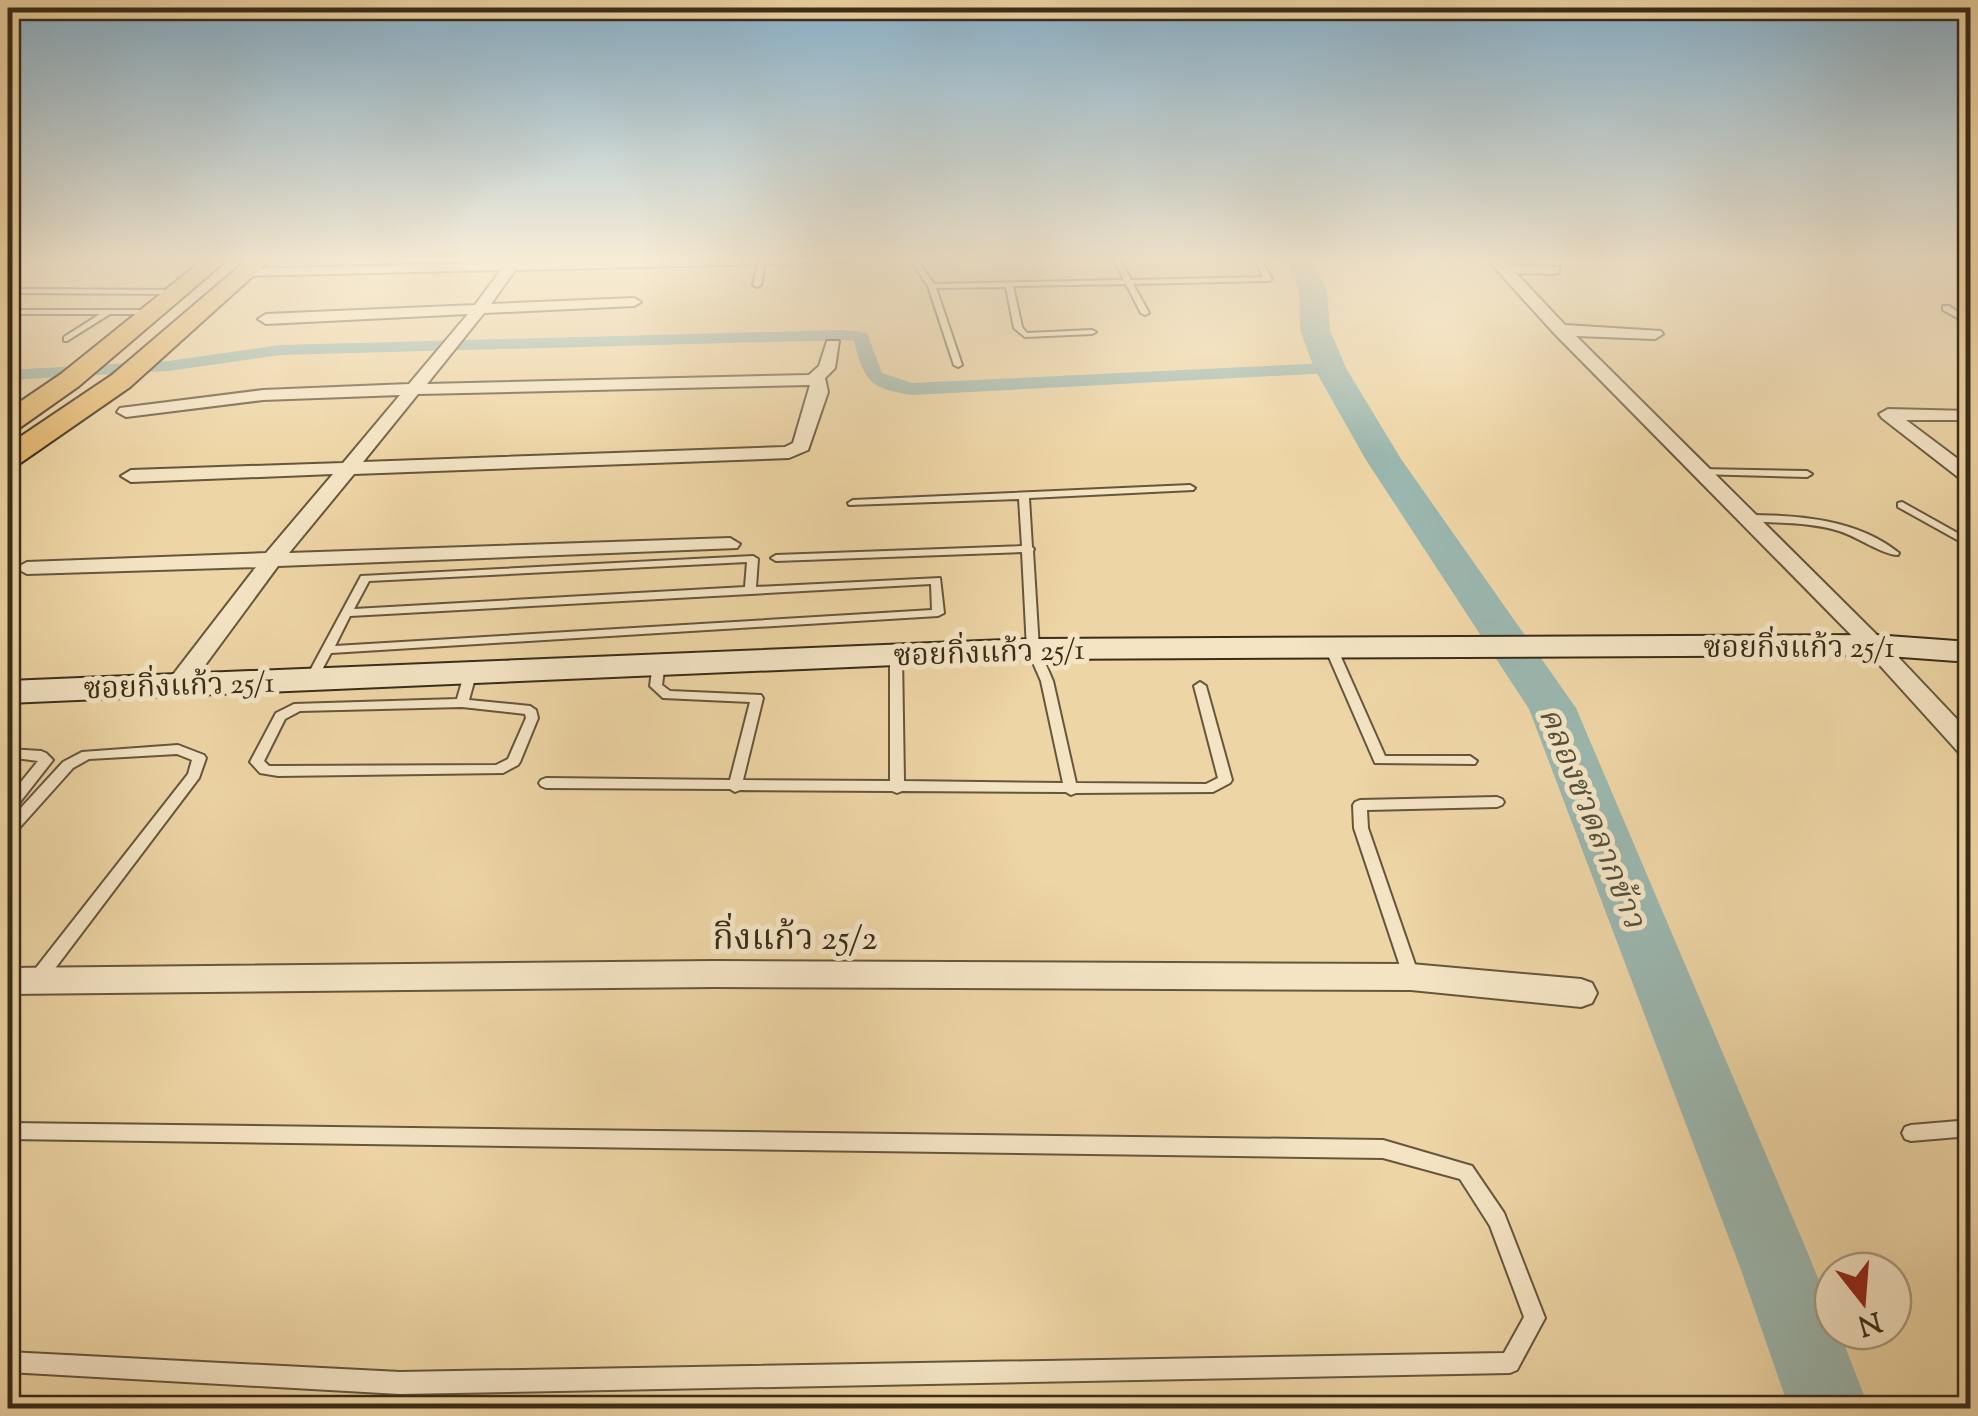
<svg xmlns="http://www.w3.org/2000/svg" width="1978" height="1416" font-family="'Sorts Mill Goudy','Noto Serif Thai',serif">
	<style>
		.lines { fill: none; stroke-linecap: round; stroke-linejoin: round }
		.canal { fill: #9bb7af; fill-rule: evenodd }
		.river { fill: #9bb7af; fill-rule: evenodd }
		.lane-casing { stroke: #66563c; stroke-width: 4 }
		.street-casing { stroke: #66563c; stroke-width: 4 }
		.secondary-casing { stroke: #392c19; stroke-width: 4 }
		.primary-casing { stroke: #392c19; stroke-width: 4 }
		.lane { fill: #f4e4c4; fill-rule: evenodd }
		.street { fill: #f4e4c4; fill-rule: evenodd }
		.secondary { fill: #f4e4c4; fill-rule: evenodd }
		.primary { fill: #e7ba72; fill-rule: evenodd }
		.labels { text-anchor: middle; stroke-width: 10; stroke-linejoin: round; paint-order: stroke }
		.street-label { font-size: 30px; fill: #392c19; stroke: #f4e4c4 }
		.water-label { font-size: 32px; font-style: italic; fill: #524f3e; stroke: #f4e4c4 }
		.near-street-label { font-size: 35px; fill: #392c19; stroke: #f4e4c4 }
	</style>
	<rect width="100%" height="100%" fill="#eed5a5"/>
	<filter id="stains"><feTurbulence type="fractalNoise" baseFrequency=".002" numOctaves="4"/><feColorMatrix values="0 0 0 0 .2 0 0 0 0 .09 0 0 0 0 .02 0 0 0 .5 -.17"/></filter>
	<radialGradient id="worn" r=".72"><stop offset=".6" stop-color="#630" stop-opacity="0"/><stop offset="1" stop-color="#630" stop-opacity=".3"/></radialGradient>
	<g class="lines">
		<path class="canal" d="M843,330L867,333L882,373L912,383L1330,363L1339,368L1330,373L912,395C869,388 865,382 854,341L843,340L280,355L168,371L8,380V370L168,361L280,345Z"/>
		<polygon class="river" points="1285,258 1311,258 1327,291 1330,330 1346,368 1401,459 1576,708 1804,1244 1833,1315 1833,1331 1839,1331 1869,1408 1789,1408 1741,1270 1529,709 1366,460 1314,368 1300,330 1299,291"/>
		<defs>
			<g id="lane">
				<polygon points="762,258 765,260 761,285 757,287 753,285 759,260"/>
				<polygon points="909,258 915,258 934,284 1124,280 1113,258 1119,258 1131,280 1263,277 1254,258 1260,258 1272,279 1268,281 1133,284 1149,313 1145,315 1141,313 1126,284 1013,286 1022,327 1027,333 1092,330 1096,332 1092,334 1025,337 1014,328 1006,287 936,288 962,365 958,367 954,365 928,286"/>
				<polygon points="8,289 177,290 181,292 177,294 8,293"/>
				<polygon points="1943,306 1949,306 1970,320 1970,325 1943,310"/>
				<polygon points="8,310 152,310 156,312 152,314 110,314 67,341 64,341 64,337 100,314 8,314"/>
				<polygon points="1699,469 1807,471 1812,474 1807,477 1696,474 1696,470"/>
				<polygon points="1190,485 1195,488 1193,490 1029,498 1032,547 1034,549 1033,551 1039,649 1053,681 1076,783 1206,784 1218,778 1194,686 1200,682 1206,686 1232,780 1230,783 1213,792 1076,793 1071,795 1066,792 902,791 897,793 892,791 740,790 735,792 730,789 546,788 541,786 539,783 541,780 546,778 730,780 750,702 663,698 650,686 653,663 659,659 665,663 662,685 670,691 761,695 763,698 743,780 890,781 890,655 896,651 902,655 904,781 1063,783 1041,681 1027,649 1022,552 776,561 771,558 776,555 1022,546 1019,499 849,505 848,503 853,500"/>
				<polygon points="1902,502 1970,540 1970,547 1898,507 1898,503"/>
				<path d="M1746,515C1798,515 1857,519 1899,553L1898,555C1883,555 1856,536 1839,531C1807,521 1775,524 1742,520V516Z"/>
				<path d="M753,556L758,559L756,587L940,578L944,613L938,616L331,653L315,683H307L305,680L361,576ZM747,562L745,587L354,609L369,581ZM931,584L932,610L335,646L350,616Z"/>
				<polygon points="1331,644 1337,648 1385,756 1470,756 1477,761 1475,764 1375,763 1325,648"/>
				<path d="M471,667L477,671L469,700L530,706L536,710L538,718L520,762L518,765L503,773L278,776L260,773L250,762L276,713L294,704L457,699L465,671ZM462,707L525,714L526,718L508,759L496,765L278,766H269L264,761L285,719L300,711Z"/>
				<polygon points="1948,721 1970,722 1970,730 1944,728 1942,725"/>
				<polygon points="178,745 204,755 206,758 199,778 44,983 38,985 32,983 30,978 32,973 188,774 192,760 177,754 89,759 73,768 13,835 8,836 8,822 63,762 82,752"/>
				<polygon points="8,749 41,751 46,753 53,760 13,811 8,812 8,798 38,761 8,757"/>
				<polygon points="1497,797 1502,799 1504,802 1502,805 1497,807 1367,810 1368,828 1419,976 1417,981 1411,983 1405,981 1354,828 1353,805 1355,802 1360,800"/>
				<polygon points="1970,1120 1970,1136 1911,1141 1905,1139 1902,1133 1905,1127 1911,1125"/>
				<polygon points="8,1123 1383,1140 1472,1166 1504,1213 1545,1318 1517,1370 1510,1373 400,1394 8,1372 8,1352 400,1372 1504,1353 1524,1317 1490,1226 1460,1179 1383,1158 8,1139"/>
			</g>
			<g id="street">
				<path d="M683,258H855L848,262L515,270L491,304L634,298L641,302L634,306L484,313L427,384L809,375L819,366L827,341H839L835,368L825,378L828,392L808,450L789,458L354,474L289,553L730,538L740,544L737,548L278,566L186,691L177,693L165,685L256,567L27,574L16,568L27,562L266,553L333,474L131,482L121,476L131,470L343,463L400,395L263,400L126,417L117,412L120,408L263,390L409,384L468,314L266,324L258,319L266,314L475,305L501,270L245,276L240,275V269ZM810,385L793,443L785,447L363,462L418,394Z"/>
				<polygon points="1486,258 1500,258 1507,265 1559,267 1559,273 1554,274 1516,273 1565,325 1661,331 1663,334 1655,339 1576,336 1882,640 1970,733 1970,758 1961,755 1866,650 1552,331"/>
				<polygon points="1888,409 1970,411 1970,419 1965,420 1906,420 1970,468 1970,483 1963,481 1882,418 1879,414"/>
				<polygon points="714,961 1411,964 1581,979 1592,983 1597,993 1592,1003 1581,1007 1411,990 714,987 8,994 8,968"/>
			</g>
			<polygon id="secondary" points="1874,635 1970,642 1970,662 1874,655 1033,659 8,703 8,681 1033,639"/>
			<g id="primary">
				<polygon points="205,258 229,258 79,386 18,429 8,431 8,410 61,374"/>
				<polygon points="249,258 273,258 130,387 19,464 8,467 8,445 112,375"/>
			</g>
		</defs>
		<use href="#lane" class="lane-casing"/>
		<use href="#street" class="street-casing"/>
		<use href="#secondary" class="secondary-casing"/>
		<use href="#primary" class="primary-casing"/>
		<use href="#lane" class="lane"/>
		<use href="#street" class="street"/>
		<use href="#secondary" class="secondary"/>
		<use href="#primary" class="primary"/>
	</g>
	<linearGradient id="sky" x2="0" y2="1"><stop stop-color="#89b5d1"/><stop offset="0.57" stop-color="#f7ecd6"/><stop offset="1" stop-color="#f7ecd6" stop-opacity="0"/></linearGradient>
	<rect width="1978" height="456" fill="url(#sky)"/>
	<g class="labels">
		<g class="street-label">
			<text x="1799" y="657">ซอยกิ่งแก้ว 25/1</text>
			<text transform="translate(989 652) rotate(-2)" y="10">ซอยกิ่งแก้ว 25/1</text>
			<text transform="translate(179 685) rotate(-2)" y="10">ซอยกิ่งแก้ว 25/1</text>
		</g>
		<g class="water-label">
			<text transform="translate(1593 817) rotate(68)" y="11">คลองชวดลากข้าว</text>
		</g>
		<g class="near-street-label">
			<text x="795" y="949">กิ่งแก้ว 25/2</text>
		</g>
	</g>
	<rect width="1978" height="1416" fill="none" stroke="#eed5a5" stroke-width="40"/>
	<rect x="10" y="10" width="1958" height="1396" fill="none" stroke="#392c19" stroke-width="5"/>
	<rect x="20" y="20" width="1938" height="1376" fill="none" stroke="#392c19" stroke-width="2.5"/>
	<g transform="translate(1863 1301) rotate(163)"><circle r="48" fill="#f4e4c4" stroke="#a99a80" stroke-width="2.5"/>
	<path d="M0-8L18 38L0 25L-18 38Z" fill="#8f2418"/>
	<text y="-15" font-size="28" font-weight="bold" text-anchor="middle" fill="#392c19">N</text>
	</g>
	<rect width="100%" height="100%" filter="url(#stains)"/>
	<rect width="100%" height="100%" fill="url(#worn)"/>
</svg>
